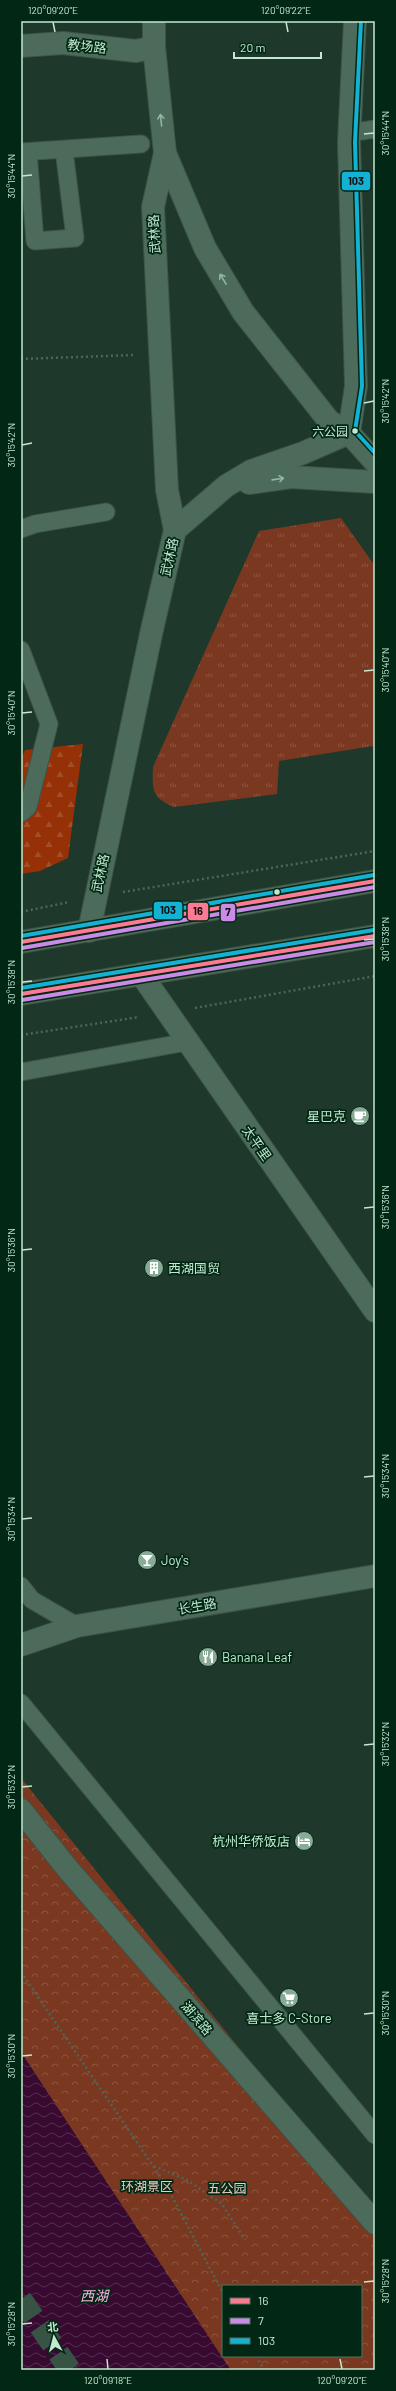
<svg xmlns="http://www.w3.org/2000/svg" width="396" height="2391" font-family="Barlow,'Noto Sans SC',sans-serif">
	<style>
		.grass { fill: url(#grass-tufts) }
		.forest { fill: url(#forest-firs) }
		.park { fill: url(#park-crowns); fill-rule: evenodd }
		.water { fill: url(#water-waves) }
		.lines { fill: none; stroke-linecap: round; stroke-linejoin: round }
		.primary-tunnel { stroke: #365344; stroke-width: 22; stroke-dasharray: 22 11; stroke-linecap: butt }
		.service-casing { stroke: #3d5346; stroke-width: 19 }
		.pedestrian-casing { stroke: #3d5346; stroke-width: 24 }
		.minor-casing { stroke: #3d5346; stroke-width: 24 }
		.tertiary-casing { stroke: #3d5346; stroke-width: 24 }
		.primary-casing { stroke: #3d5346; stroke-width: 24 }
		.path { stroke: #4c6658; stroke-width: 2.5; stroke-dasharray: 2 3; stroke-linecap: butt }
		.service { stroke: #4c6b5b; stroke-width: 17 }
		.pedestrian { stroke: #4c6b5b; stroke-width: 22 }
		.minor { stroke: #4c6b5b; stroke-width: 22 }
		.tertiary { stroke: #4c6b5b; stroke-width: 22 }
		.primary { stroke: #536958; stroke-width: 22 }
		.bus-1-casing { stroke: #022714; stroke-width: 7 }
		.bus-2-casing { stroke: #022714; stroke-width: 7 }
		.bus-3-casing { stroke: #022714; stroke-width: 7 }
		.bus-1 { stroke: #fe7a93; stroke-width: 4 }
		.bus-2 { stroke: #ca8be6; stroke-width: 4 }
		.bus-3 { stroke: #13b2d5; stroke-width: 4 }
		.oneway { stroke: #92b7a1 }
		.ticks { fill: none; stroke: #c1e9cf; stroke-width: 1.5 }
		.bus-dot { fill: #c1e9cf; stroke: #022714; stroke-width: 1.5 }
		.labels { text-anchor: middle; stroke-width: 3.5; stroke-linejoin: round; paint-order: stroke }
		.bus-label { font-size: 12px; fill: #c1e9cf; stroke: #022714; text-anchor: end }
		.street-label { font-size: 13px; fill: #c1e9cf; stroke: #022714 }
		.poi-label { font-size: 13px; fill: #c1e9cf; stroke: #022714; text-anchor: start }
		.park-label { font-size: 13px; fill: #eccbc2; stroke: #022714 }
		.water-label { font-size: 14px; font-style: italic; fill: #feafe8; stroke: #022714 }
		.line-badge { stroke: #022714; stroke-width: 1.5 }
		.pale-badge-label { font-size: 11px; text-anchor: middle; font-weight: bold; fill: #111 }
		.neatline { fill: none; stroke: #c1e9cf; stroke-width: 1.5 }
		.ticks-label { font-size: 10px; text-anchor: middle; fill: #c1e9cf }
	</style>
	<defs>
		<pattern id="grass-tufts" width="24" height="20" patternUnits="userSpaceOnUse"><rect width="24" height="20" fill="#7b3821"/><path d="M3 7l-1-3M5 7V3M7 7l1-3M15 17l-1-3M17 17v-4M19 17l1-3" fill="none" stroke="#8c5540"/></pattern>
		<pattern id="forest-firs" width="22" height="20" patternUnits="userSpaceOnUse"><rect width="22" height="20" fill="#963006"/><path d="M5 1l3.5 6h-7zM16 11l3.5 6h-7z" fill="#a34e29"/></pattern>
		<pattern id="park-crowns" width="20" height="18" patternUnits="userSpaceOnUse"><rect width="20" height="18" fill="#7b3821"/><path d="M2 6a3 3 0 1 1 6 0M12 15a3 3 0 1 1 6 0" fill="none" stroke="#8c5540"/></pattern>
		<pattern id="water-waves" width="16" height="10" patternUnits="userSpaceOnUse"><rect width="16" height="10" fill="#390a31"/><path d="M0 5q4-4 8 0t8 0" fill="none" stroke="#542e4e"/></pattern>
	</defs>
	<rect width="100%" height="100%" fill="#1e382b"/>
	<path class="grass" d="M341,518L375,566V753L373,746L279,761L277,794L174,807C152,798 152,790 153,767L259,531Z"/>
	<polygon class="forest" points="83,744 68,858 40,871 21,874 21,759 25,750"/>
	<path class="park" d="M21,1778L375,2216V2370H21ZM223,2286H361V2356H223Z"/>
	<polygon class="water" points="21,2052 224,2360 231,2370 21,2370"/>
	<g class="lines">
		<polyline class="primary-tunnel" points="21,2299 70,2370"/>
		<defs>
			<g id="service">
				<polyline points="349,133 375,129"/>
				<polyline points="21,152 141,144"/>
				<polyline points="28,152 35,241 75,238 64,150"/>
				<polyline points="21,529 35,524 106,512"/>
				<polyline points="21,650 49,724 28,807 21,813"/>
				<polyline points="21,1072 187,1042"/>
				<polyline points="21,1586 32,1600 77,1626"/>
				<polyline points="21,1703 375,2135"/>
			</g>
			<polyline id="pedestrian" points="21,1810 67,1868 375,2223"/>
			<g id="minor">
				<polyline points="21,46 63,43 136,51 154,47"/>
				<polyline points="249,483 291,477 375,482"/>
				<polyline points="175,530 226,486 251,471 303,453 349,433 356,386 349,142 355,21"/>
				<polyline points="141,974 375,1311"/>
				<polyline points="21,1645 77,1626 375,1576"/>
			</g>
			<g id="tertiary">
				<polyline points="154,21 154,47 165,153 205,248 243,312 329,421 349,433 375,462"/>
				<polyline points="89,931 151,634 175,530 167,490 153,207 165,153"/>
			</g>
			<g id="primary">
				<polyline points="21,942 375,881"/>
				<polyline points="21,994 375,936"/>
			</g>
		</defs>
		<use href="#service" class="service-casing"/>
		<use href="#pedestrian" class="pedestrian-casing"/>
		<use href="#minor" class="minor-casing"/>
		<use href="#tertiary" class="tertiary-casing"/>
		<use href="#primary" class="primary-casing"/>
		<g class="path">
			<polyline points="21,359 134,355"/>
			<polyline points="123,892 375,851"/>
			<polyline points="21,912 69,902"/>
			<polyline points="195,1008 375,976"/>
			<polyline points="21,1035 139,1017"/>
			<polyline points="21,1972 166,2185 223,2293"/>
			<polyline points="154,2166 187,2180 222,2204 245,2240"/>
			<polyline points="256,2356 264,2370"/>
		</g>
		<use href="#service" class="service"/>
		<use href="#pedestrian" class="pedestrian"/>
		<use href="#minor" class="minor"/>
		<use href="#tertiary" class="tertiary"/>
		<use href="#primary" class="primary"/>
		<defs>
			<g id="bus-1">
				<polyline points="21,942 375,881"/>
				<polyline points="21,994 375,936"/>
			</g>
			<g id="bus-2">
				<polyline points="22,948 375,887"/>
				<polyline points="22,1000 375,942"/>
			</g>
			<g id="bus-3">
				<polyline points="361,21 355,142 362,386 355,431 375,453"/>
				<polyline points="21,936 374,875"/>
				<polyline points="21,988 374,930"/>
			</g>
		</defs>
		<use href="#bus-1" class="bus-1-casing"/>
		<use href="#bus-2" class="bus-2-casing"/>
		<use href="#bus-3" class="bus-3-casing"/>
		<use href="#bus-1" class="bus-1"/>
		<use href="#bus-2" class="bus-2"/>
		<use href="#bus-3" class="bus-3"/>
	</g>
	<defs><path id="oneway-shaft" d="M-6 0H5M1.5-3L5.5 0L1.5 3" fill="none" stroke-width="1.6" stroke-linecap="round" stroke-linejoin="round"/></defs>
	<g class="oneway">
		<use href="#oneway-shaft" transform="translate(161 120) rotate(-96)"/>
		<use href="#oneway-shaft" transform="translate(223 279) rotate(-121)"/>
		<use href="#oneway-shaft" transform="translate(278 479) rotate(-8)"/>
	</g>
	<path class="ticks" d="M53,22L55,32M286,22L288,32M364,134L374,133M22,176L32,175M364,403L374,401M22,445L32,443M364,671L374,670M22,713L32,712M364,940L374,939M22,982L32,981M364,1208L374,1207M22,1250L32,1249M364,1477L374,1476M22,1519L32,1518M364,1745L374,1744M22,1787L32,1786M364,2014L374,2013M22,2056L32,2055M364,2282L374,2281M22,2324L32,2323M107,2359L108,2369M340,2359L342,2369"/>
	<defs>
		<symbol id="cafe-disc" viewBox="-11 -11 22 22"><circle r="9.5" fill="#88ab96" stroke="#022714"/><path d="M-5.5-4.5H6V0H3Q3 3.5 0 3.5H-2.5Q-5.5 3.5-5.5 0ZM3-3.2v2h1.7v-2ZM-6 4.5H4V6H-6Z" fill="#fff"/></symbol>
		<symbol id="building-disc" viewBox="-11 -11 22 22"><circle r="9.5" fill="#88ab96" stroke="#022714"/><path d="M-4-6H4V6H1V3H-1V6H-4ZM-2.5-4.3h1.7v1.8h-1.7ZM.8-4.3h1.7v1.8H.8ZM-2.5-1h1.7V.8h-1.7ZM.8-1h1.7V.8H.8Z" fill="#fff"/></symbol>
		<symbol id="bar-disc" viewBox="-11 -11 22 22"><circle r="9.5" fill="#88ab96" stroke="#022714"/><path d="M-6-5H6L.8 .8V4.5H3.5V6h-7V4.5H-.8V.8Z" fill="#fff"/></symbol>
		<symbol id="restaurant-disc" viewBox="-11 -11 22 22"><circle r="9.5" fill="#88ab96" stroke="#022714"/><path d="M-5-6h1v4h1v-4h1v4h1v-4h1v5L-1.5 .5V6h-2V.5L-5-1ZM5-6V6H3V1.5H1.5Q1.5-4 5-6Z" fill="#fff"/></symbol>
		<symbol id="hotel-disc" viewBox="-11 -11 22 22"><circle r="9.5" fill="#88ab96" stroke="#022714"/><path d="M-6-4.5h1.5V1H6V5H4.5V3h-9V5H-6ZM-4 0a1.8 1.8 0 1 1 3.6 0ZM.5 0V-2.5h3Q6-2.5 6 0Z" fill="#fff"/></symbol>
		<symbol id="supermarket-disc" viewBox="-11 -11 22 22"><circle r="9.5" fill="#88ab96" stroke="#022714"/><path d="M-6-5.5h2.5l.6 2H6L4.5 2H-2.5L-4.4-4H-6ZM-1.5 3.2a1.3 1.3 0 1 0 .1 0ZM3 3.2a1.3 1.3 0 1 0 .1 0Z" fill="#fff"/></symbol>
	</defs>
	<g fill-rule="evenodd">
		<use href="#cafe-disc" x="349" y="1105" width="22" height="22"/>
		<use href="#building-disc" x="143" y="1257" width="22" height="22"/>
		<use href="#bar-disc" x="136" y="1549" width="22" height="22"/>
		<use href="#restaurant-disc" x="197" y="1646" width="22" height="22"/>
		<use href="#hotel-disc" x="293" y="1830" width="22" height="22"/>
		<use href="#supermarket-disc" x="278" y="1987" width="22" height="22"/>
	</g>
	<g class="bus-dot">
		<circle cx="355" cy="431" r="3.5"/>
		<circle cx="277" cy="892" r="3.5"/>
	</g>
	<g class="labels">
		<g class="bus-label">
			<text x="348" y="436">六公园</text>
		</g>
		<g class="street-label">
			<text transform="translate(87 46) rotate(6)" y="5">教场路</text>
			<text transform="translate(154 234) rotate(-93)" y="5">武林路</text>
			<text transform="translate(169 557) rotate(-77)" y="5">武林路</text>
			<text transform="translate(100 873) rotate(-78)" y="5">武林路</text>
			<text transform="translate(257 1143) rotate(55)" y="5">太平里</text>
			<text transform="translate(197 1606) rotate(-10)" y="5">长生路</text>
			<text transform="translate(197 2018) rotate(49)" y="5">湖滨路</text>
		</g>
		<g class="poi-label">
			<text x="346" y="1121" text-anchor="end">星巴克</text>
			<text x="168" y="1273">西湖国贸</text>
			<text x="161" y="1565">Joy's</text>
			<text x="222" y="1662">Banana Leaf</text>
			<text x="290" y="1846" text-anchor="end">杭州华侨饭店</text>
			<text x="289" y="2023" text-anchor="middle">喜士多 C-Store</text>
		</g>
		<g class="park-label">
			<text x="147" y="2191">环湖景区</text>
			<text x="227" y="2193">五公园</text>
		</g>
		<g class="water-label">
			<text x="94" y="2301">西湖</text>
		</g>
	</g>
	<g class="line-badge">
		<rect x="341" y="171" width="30" height="20" rx="4" fill="#13b2d5"/>
		<rect x="153" y="901" width="30" height="19" rx="4" fill="#13b2d5"/>
		<rect x="187" y="902" width="22" height="19" rx="4" fill="#fe7a93"/>
		<rect x="220" y="903" width="16" height="19" rx="4" fill="#ca8be6"/>
	</g>
	<g class="pale-badge-label">
		<text x="356" y="185">103</text>
		<text x="168" y="914">103</text>
		<text x="198" y="915">16</text>
		<text x="228" y="916">7</text>
	</g>
	<rect width="396" height="2391" fill="none" stroke="#022714" stroke-width="44"/>
	<rect x="222" y="2285" width="140" height="72" fill="#022714" stroke="#4e755f"/>
	<rect x="230" y="2298" width="20" height="6" fill="#fe7a93" stroke="#4e755f"/>
	<text x="258" y="2305" font-size="12" fill="#c1e9cf">16</text>
	<rect x="230" y="2318" width="20" height="6" fill="#ca8be6" stroke="#4e755f"/>
	<text x="258" y="2325" font-size="12" fill="#c1e9cf">7</text>
	<rect x="230" y="2338" width="20" height="6" fill="#13b2d5" stroke="#4e755f"/>
	<text x="258" y="2345" font-size="12" fill="#c1e9cf">103</text>
	<g transform="translate(54 2337) rotate(353)" stroke="#022714" stroke-width="3" paint-order="stroke">
	<path d="M0-3L7 15L0 10L-7 15Z" fill="#c1e9cf"/>
	<text y="-6" font-size="11" font-weight="bold" text-anchor="middle" fill="#c1e9cf">北</text>
	</g>
	<path d="M234 52v6h87v-6" fill="none" stroke="#c1e9cf" stroke-width="2"/>
	<text x="240" y="52" font-size="12" fill="#c1e9cf" stroke="#022714" stroke-width="3" paint-order="stroke">20 m</text>
	<rect x="22" y="22" width="352" height="2347" class="neatline"/>
	<g class="ticks-label">
		<text x="53" y="14">120°09'20"E</text>
		<text x="286" y="14">120°09'22"E</text>
		<text transform="translate(385 133) rotate(-90)" y="4">30°15'44"N</text>
		<text transform="translate(11 176) rotate(-90)" y="4">30°15'44"N</text>
		<text transform="translate(385 401) rotate(-90)" y="4">30°15'42"N</text>
		<text transform="translate(11 445) rotate(-90)" y="4">30°15'42"N</text>
		<text transform="translate(385 670) rotate(-90)" y="4">30°15'40"N</text>
		<text transform="translate(11 713) rotate(-90)" y="4">30°15'40"N</text>
		<text transform="translate(385 939) rotate(-90)" y="4">30°15'38"N</text>
		<text transform="translate(11 982) rotate(-90)" y="4">30°15'38"N</text>
		<text transform="translate(385 1207) rotate(-90)" y="4">30°15'36"N</text>
		<text transform="translate(11 1250) rotate(-90)" y="4">30°15'36"N</text>
		<text transform="translate(385 1476) rotate(-90)" y="4">30°15'34"N</text>
		<text transform="translate(11 1519) rotate(-90)" y="4">30°15'34"N</text>
		<text transform="translate(385 1744) rotate(-90)" y="4">30°15'32"N</text>
		<text transform="translate(11 1787) rotate(-90)" y="4">30°15'32"N</text>
		<text transform="translate(385 2013) rotate(-90)" y="4">30°15'30"N</text>
		<text transform="translate(11 2056) rotate(-90)" y="4">30°15'30"N</text>
		<text transform="translate(385 2281) rotate(-90)" y="4">30°15'28"N</text>
		<text transform="translate(11 2324) rotate(-90)" y="4">30°15'28"N</text>
		<text x="108" y="2384">120°09'18"E</text>
		<text x="342" y="2384">120°09'20"E</text>
	</g>
</svg>
